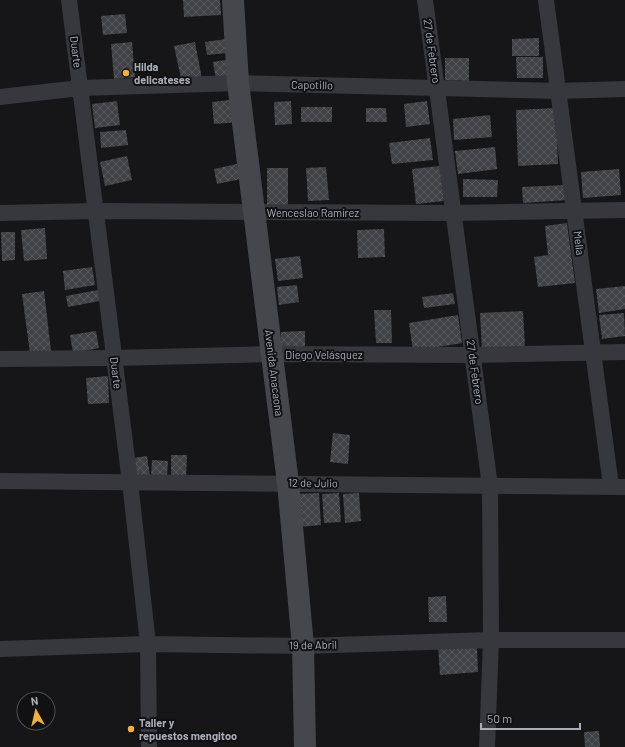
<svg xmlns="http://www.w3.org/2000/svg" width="625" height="747" font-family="Barlow,sans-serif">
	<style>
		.building { fill: url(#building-cross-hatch) }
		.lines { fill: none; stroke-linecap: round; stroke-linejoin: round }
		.street { stroke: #37383d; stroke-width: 16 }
		.secondary { stroke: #45474d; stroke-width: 22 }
		.poi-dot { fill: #f2b134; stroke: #111113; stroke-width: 1.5 }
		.labels { text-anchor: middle; stroke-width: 4; stroke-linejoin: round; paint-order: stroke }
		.street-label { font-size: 11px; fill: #a8adb8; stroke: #111113 }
		.poi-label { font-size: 11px; font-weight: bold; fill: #a8adb8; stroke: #111113; text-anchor: start }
	</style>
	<defs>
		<pattern id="building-cross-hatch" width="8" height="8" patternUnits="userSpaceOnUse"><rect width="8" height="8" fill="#404145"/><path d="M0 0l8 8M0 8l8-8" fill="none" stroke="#595a5e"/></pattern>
	</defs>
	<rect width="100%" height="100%" fill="#161618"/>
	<g class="building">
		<polygon points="183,0 220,0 221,15 184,17"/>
		<polygon points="125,14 127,33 103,35 101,16"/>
		<polygon points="539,38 539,56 512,56 512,39"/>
		<polygon points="226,39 227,53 207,55 205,42"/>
		<polygon points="132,42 135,77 114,79 111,44"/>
		<polygon points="195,42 202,79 182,83 174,46"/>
		<polygon points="516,57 543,57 543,78 517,78"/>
		<polygon points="445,58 469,58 469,81 445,80"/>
		<polygon points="231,59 233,78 216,80 213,62"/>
		<polygon points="239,99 241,122 214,124 212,102"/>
		<polygon points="117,101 120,125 95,128 92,104"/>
		<polygon points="291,101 292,124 275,125 274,102"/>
		<polygon points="427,101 430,124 406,127 404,104"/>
		<rect x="301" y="107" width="31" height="15"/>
		<polygon points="366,108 386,108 387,122 366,122"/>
		<polygon points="556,108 558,164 518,166 516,110"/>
		<polygon points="490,115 492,137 454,140 453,119"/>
		<polygon points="126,130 128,145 101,148 100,132"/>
		<polygon points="430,138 433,160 392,164 389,143"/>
		<polygon points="495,147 497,169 458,174 455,151"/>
		<polygon points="127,156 132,180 105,186 100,162"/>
		<polygon points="237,164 241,179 217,184 214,169"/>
		<polygon points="440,166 444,201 416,204 412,169"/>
		<polygon points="326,167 329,200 308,201 306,168"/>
		<polygon points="267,168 288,168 288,206 267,207"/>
		<polygon points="619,169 621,195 583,198 581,172"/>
		<polygon points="463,179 498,180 497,197 463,197"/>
		<polygon points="566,185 567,200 523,203 522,187"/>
		<polygon points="567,223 575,283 538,287 534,257 548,255 545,226"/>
		<polygon points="45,228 47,259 24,261 21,230"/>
		<polygon points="384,229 385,257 358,258 357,230"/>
		<polygon points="1,232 15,232 15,260 2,261"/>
		<polygon points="300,256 303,278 278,281 275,259"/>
		<polygon points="92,267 95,285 65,290 63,271"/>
		<polygon points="297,285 299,302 279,305 277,287"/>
		<polygon points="625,286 625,309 599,313 596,289"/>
		<polygon points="98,290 100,301 68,307 66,296"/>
		<polygon points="44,291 51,351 30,353 22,294"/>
		<polygon points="453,293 455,304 424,308 422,297"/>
		<polygon points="374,310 391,310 392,343 376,343"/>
		<polygon points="523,311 525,347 482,350 480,313"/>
		<polygon points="624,313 625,336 602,339 599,315"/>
		<polygon points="458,315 462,343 413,351 409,323"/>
		<polygon points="96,331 99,348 73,353 70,335"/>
		<polygon points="305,331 305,351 281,351 281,332"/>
		<polygon points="108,376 109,403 88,404 86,378"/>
		<polygon points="333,433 350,435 348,464 330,462"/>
		<polygon points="171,455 187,455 186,478 171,478"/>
		<polygon points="147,456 150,476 137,478 134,458"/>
		<polygon points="152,460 168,461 167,477 151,477"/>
		<polygon points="319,493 321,525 298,527 296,494"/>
		<polygon points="339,493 341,522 324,523 322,494"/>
		<polygon points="359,493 361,521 345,523 343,494"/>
		<polygon points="446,596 447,622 429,622 428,597"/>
		<polygon points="438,645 477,648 478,672 440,675"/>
		<polygon points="599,731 600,747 585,747 584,732"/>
	</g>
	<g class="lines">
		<g class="street">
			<polyline points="69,0 130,482 148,644 149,747"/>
			<polyline points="425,0 490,486 491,640 487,747"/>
			<polyline points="546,0 611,486"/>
			<polyline points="0,97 80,88 238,83 558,91 625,89"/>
			<polyline points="0,213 96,211 453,213 625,210"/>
			<polyline points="0,359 114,358 272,354 473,355 625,352"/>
			<polyline points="0,481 625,487"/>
			<polyline points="0,649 148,644 303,646 491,640 625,640"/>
		</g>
		<polyline class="secondary" points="233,0 238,83 288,483 303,646 305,747"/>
	</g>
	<g class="poi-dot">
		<circle cx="126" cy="73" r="4"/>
		<circle cx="131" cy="729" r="4"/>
	</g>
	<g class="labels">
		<g class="street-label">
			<text transform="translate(432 51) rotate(82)" y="4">27 de Febrero</text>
			<text transform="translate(76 52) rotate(83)" y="4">Duarte</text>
			<text transform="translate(312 85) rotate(1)" y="4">Capotillo</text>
			<text x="313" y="217">Wenceslao Ramírez</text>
			<text transform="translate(579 243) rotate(83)" y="4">Mella</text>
			<text x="324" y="359">Diego Velásquez</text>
			<text transform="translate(475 372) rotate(82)" y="4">27 de Febrero</text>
			<text transform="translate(116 373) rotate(83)" y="4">Duarte</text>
			<text transform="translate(274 373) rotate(83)" y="4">Avenida Anacaona</text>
			<text transform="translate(313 483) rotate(1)" y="4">12 de Julio</text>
			<text transform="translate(313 645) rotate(-1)" y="4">19 de Abril</text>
		</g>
		<g class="poi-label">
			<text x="134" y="71">Hilda<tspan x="134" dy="13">delicateses</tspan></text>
			<text x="139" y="727">Taller y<tspan x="139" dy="13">repuestos mengitoo</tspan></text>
		</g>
	</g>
	<g transform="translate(36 711) rotate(352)"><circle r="19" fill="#111113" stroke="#4d4f55"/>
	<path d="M0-3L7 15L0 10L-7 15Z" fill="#f2b134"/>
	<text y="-6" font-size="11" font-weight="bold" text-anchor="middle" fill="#a8adb8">N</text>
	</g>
	<path d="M481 723v6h99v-6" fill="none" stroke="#a8adb8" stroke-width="2"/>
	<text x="487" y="723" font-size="12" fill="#a8adb8" stroke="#111113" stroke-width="3" paint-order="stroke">50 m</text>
</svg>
